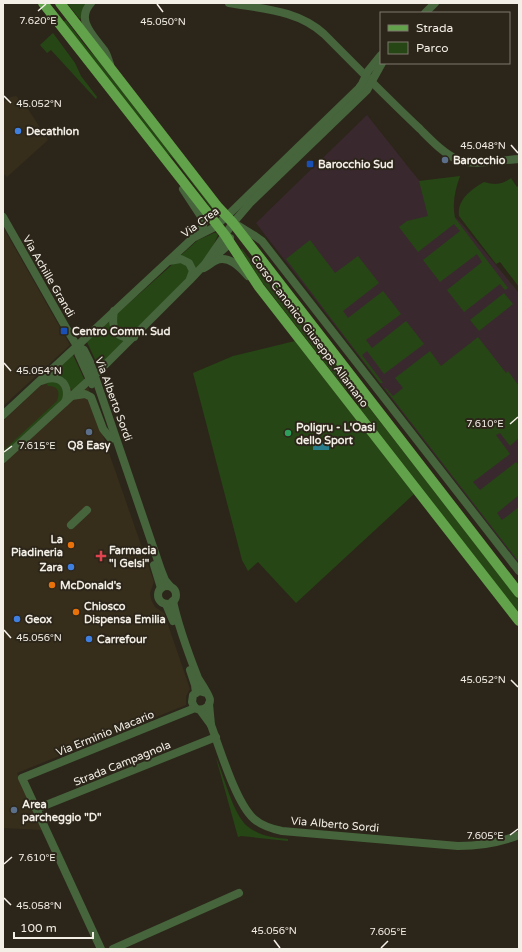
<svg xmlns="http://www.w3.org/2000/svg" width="522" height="952" font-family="'Varela Round',sans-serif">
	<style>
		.built { fill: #372d1b }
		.education { fill: #3a282f }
		.green { fill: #264615 }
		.water { fill: #287e8d }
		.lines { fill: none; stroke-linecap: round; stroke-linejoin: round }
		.minor { stroke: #46653c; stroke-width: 8 }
		.major { stroke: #62a24a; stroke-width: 10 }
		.ticks { fill: none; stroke: #f3eee6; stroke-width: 1.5 }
		.shop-dot { fill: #3f7fe0; stroke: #2c261a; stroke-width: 1.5 }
		.service-dot { fill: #5c6f8a; stroke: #2c261a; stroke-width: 1.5 }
		.transit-dot { fill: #1a4fb4; stroke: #2c261a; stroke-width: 1.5 }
		.leisure-dot { fill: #2e9e5b; stroke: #2c261a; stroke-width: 1.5 }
		.food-dot { fill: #e8710a; stroke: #2c261a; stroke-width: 1.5 }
		.health-dot { fill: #e0444e; stroke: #2c261a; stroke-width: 1.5 }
		.labels { text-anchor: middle; stroke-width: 4; stroke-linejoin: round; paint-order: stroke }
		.poi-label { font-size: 11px; font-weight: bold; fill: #f3eee6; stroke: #2c261a; text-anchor: start }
		.street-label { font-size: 11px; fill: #f3eee6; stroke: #2c261a }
		.ticks-label { font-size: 10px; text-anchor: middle; fill: #f3eee6; stroke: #2c261a; stroke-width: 4; stroke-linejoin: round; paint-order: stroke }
	</style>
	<rect width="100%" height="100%" fill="#2c261a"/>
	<g class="built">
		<polygon points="16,96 28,109 48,140 7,177 3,173 3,103 11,97"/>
		<polygon points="3,227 70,345 3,406"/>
		<polygon points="73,355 89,389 92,404 154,582 150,593 151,599 155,607 164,613 190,689 186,696 186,705 17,773 42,830 3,828 3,421"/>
	</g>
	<polygon class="education" points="367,115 417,178 462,224 519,293 519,564 256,223"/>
	<g class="green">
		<polygon points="67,3 87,3 83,17 81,19 79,18"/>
		<polygon points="66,20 87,48 98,59 214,207 212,209 173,158 163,150 63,22"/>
		<polygon points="53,33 75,63 81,76 97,97 96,99 51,50 47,53 40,45"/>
		<path d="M460,176C455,190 452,203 455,218L508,288L505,290L500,284L464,312L447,290L482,262L477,254L440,282L423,260L460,231L454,224L418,252L399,227L407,221L428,216L419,181Z"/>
		<path d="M511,178L517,187L519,185V287L500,262L496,264L459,216C457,199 472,189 484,182C495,185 502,185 511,178Z"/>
		<polygon points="214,233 216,233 218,235 212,248 194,273 179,257 198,240"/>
		<polygon points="310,240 335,273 358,256 379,283 343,311 348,318 383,291 401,314 366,340 372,348 406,321 424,344 384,374 367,351 362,355 383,383 380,383 286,259"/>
		<polygon points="242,249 297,320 309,330 352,385 350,390 346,390 262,282 241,250"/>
		<polygon points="177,261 188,264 190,275 131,334 124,334 118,330 116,317 118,313 174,263"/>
		<polygon points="504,293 513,304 479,331 470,320"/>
		<polygon points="110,321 127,340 99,368 87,342"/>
		<polygon points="478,337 506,373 508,371 519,386 519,438 510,446 500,433 496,435 510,454 473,482 480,490 516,462 519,465 519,495 497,513 502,520 519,507 519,562 386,390 385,387 393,396 403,388 395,378 430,351 441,366"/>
		<polygon points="295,341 414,494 296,603 258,562 248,571 242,560 193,373 233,356"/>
		<polygon points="73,355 85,381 73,391 61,378 51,376"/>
		<path d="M53,380L63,387L64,398L3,454V451L57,401C60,393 59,386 48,386L46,383Z"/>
		<polygon points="362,400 364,401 519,600 519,613 358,406 358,403"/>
		<path d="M216,758C224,776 233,814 247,826C259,836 274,838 288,839V841L241,836L238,837Z"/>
	</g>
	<polygon class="water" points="314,435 315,437 318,435 322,442 329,442 329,450 313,450 313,443 311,438"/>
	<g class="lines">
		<g class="minor">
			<path d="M91,3C75,20 94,36 104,50C107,54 108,59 110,64"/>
			<path d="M229,3C263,9 298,10 324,34C356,66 387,98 420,129C431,140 443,153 458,160C475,166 501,160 519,159"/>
			<polyline points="425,13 435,3"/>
			<polyline points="183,189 204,221 203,226 195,236"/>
			<polyline points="3,217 69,333 77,346 84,350 90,362 161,570 165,580 170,586"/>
			<polyline points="237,225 255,236 262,241 519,571"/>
			<polyline points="212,259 226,247 230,238"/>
			<polyline points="169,261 181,259 189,263 193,271 190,279"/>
			<path d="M204,268C208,266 211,263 215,261C228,254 240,267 248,276"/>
			<path d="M114,311C111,327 115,340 134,337"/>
			<polyline points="77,346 78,353 92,384"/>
			<path d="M41,381C46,379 52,377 57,379C67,382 69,394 65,402"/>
			<polyline points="72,396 85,394 91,397 103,429 111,439"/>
			<polyline points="3,415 193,238 213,228 227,216 359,88 362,84 368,71 381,55"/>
			<polyline points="3,459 99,371 190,280 205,264 233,223 251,202 367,90 382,63"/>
			<polyline points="71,525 87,510"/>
			<polyline points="154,565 161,588"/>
			<circle cx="167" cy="595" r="9"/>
			<path d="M173,601C178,626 189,655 198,678C201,683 210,696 210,700C210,707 203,711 197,709C194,707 193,705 192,702L193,695L199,691L206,693"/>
			<polyline points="166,604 173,621"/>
			<polyline points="190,670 195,685 196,693"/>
			<polyline points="200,710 211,725 209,704"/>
			<path d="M211,725C220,749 236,803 254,819C262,826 272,829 282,831L458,846C479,846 499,843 519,835"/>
			<polyline points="36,809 216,737"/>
			<polyline points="101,949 22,778 195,708"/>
			<polyline points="113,949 239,893"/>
		</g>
		<g class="major">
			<polyline points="43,3 225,235 259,287 519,621"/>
			<polyline points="60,3 218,207 233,223 519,593"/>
		</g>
	</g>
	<path class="ticks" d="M157,4L163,12M38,11L46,4M4,96L11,103M511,145L518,153M4,363L11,371M510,424L518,417M4,452L12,446M4,630L11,638M511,680L518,687M510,835L518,829M4,864L12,857M4,898L11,905M274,940L280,948M381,948L388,941"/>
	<g class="shop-dot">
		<circle cx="18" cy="131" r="4"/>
		<circle cx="71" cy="567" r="4"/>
		<circle cx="17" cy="619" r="4"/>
		<circle cx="89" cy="639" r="4"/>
	</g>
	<g class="service-dot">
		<circle cx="445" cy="160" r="4"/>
		<circle cx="89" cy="432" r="4"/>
		<circle cx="14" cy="810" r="4"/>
	</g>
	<g class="transit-dot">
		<rect x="306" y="160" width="8" height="8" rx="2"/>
		<rect x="60" y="327" width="8" height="8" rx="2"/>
	</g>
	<circle class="leisure-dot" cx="288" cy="433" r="4"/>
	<g class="food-dot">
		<circle cx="71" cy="545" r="4"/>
		<circle cx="52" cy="585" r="4"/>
		<circle cx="76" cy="612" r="4"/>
	</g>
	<path class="health-dot" d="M99 550h4v4h4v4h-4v4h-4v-4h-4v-4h4z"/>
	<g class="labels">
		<g class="poi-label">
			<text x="26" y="135">Decathlon</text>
			<text x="453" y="164">Barocchio</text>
			<text x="318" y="168">Barocchio Sud</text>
			<text x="72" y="335">Centro Comm. Sud</text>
			<text x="296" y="431">Poligru - L'Oasi<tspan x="296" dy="13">dello Sport</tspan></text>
			<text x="89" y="449" text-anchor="middle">Q8 Easy</text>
			<text x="63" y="543" text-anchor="end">La<tspan x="63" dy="13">Piadineria</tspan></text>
			<text x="109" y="554">Farmacia<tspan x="109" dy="13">"I Gelsi"</tspan></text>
			<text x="63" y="571" text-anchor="end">Zara</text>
			<text x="60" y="589">McDonald's</text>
			<text x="84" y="610">Chiosco<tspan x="84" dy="13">Dispensa Emilia</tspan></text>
			<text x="25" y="623">Geox</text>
			<text x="97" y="643">Carrefour</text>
			<text x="22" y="808">Area<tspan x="22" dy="13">parcheggio "D"</tspan></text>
		</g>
		<g class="street-label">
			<text transform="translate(200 222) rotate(-36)" y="4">Via Crea</text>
			<text transform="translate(49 276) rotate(60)" y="4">Via Achille Grandi</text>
			<text transform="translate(310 331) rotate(53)" y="4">Corso Canonico Giuseppe Allamano</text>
			<text transform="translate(114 399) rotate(70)" y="4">Via Alberto Sordi</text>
			<text transform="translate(105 733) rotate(-22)" y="4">Via Erminio Macario</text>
			<text transform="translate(122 763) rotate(-22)" y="4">Strada Campagnola</text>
			<text transform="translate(335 824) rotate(5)" y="4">Via Alberto Sordi</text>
		</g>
	</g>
	<g class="ticks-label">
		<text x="38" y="24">7.620°E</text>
		<text x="163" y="25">45.050°N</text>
		<text x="39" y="107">45.052°N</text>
		<text x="483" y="149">45.048°N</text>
		<text x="39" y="374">45.054°N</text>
		<text x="485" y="427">7.610°E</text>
		<text x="37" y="449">7.615°E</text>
		<text x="39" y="641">45.056°N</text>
		<text x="483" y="683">45.052°N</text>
		<text x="485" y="839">7.605°E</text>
		<text x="37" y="861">7.610°E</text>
		<text x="39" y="909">45.058°N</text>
		<text x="274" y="934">45.056°N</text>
		<text x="388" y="935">7.605°E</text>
	</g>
	<rect width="522" height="952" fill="none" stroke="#f3eee6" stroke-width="8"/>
	<rect x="380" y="12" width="130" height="52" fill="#2c261a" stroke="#7c766c"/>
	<rect x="388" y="25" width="20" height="6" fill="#62a24a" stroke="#7c766c"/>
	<text x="416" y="32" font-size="12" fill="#f3eee6">Strada</text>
	<rect x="388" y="42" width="20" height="12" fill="#264615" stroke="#7c766c"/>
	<text x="416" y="52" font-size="12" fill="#f3eee6">Parco</text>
	<path d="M14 932v6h79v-6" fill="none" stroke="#f3eee6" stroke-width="2"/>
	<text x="20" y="932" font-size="12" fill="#f3eee6" stroke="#2c261a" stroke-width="3" paint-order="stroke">100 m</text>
</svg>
